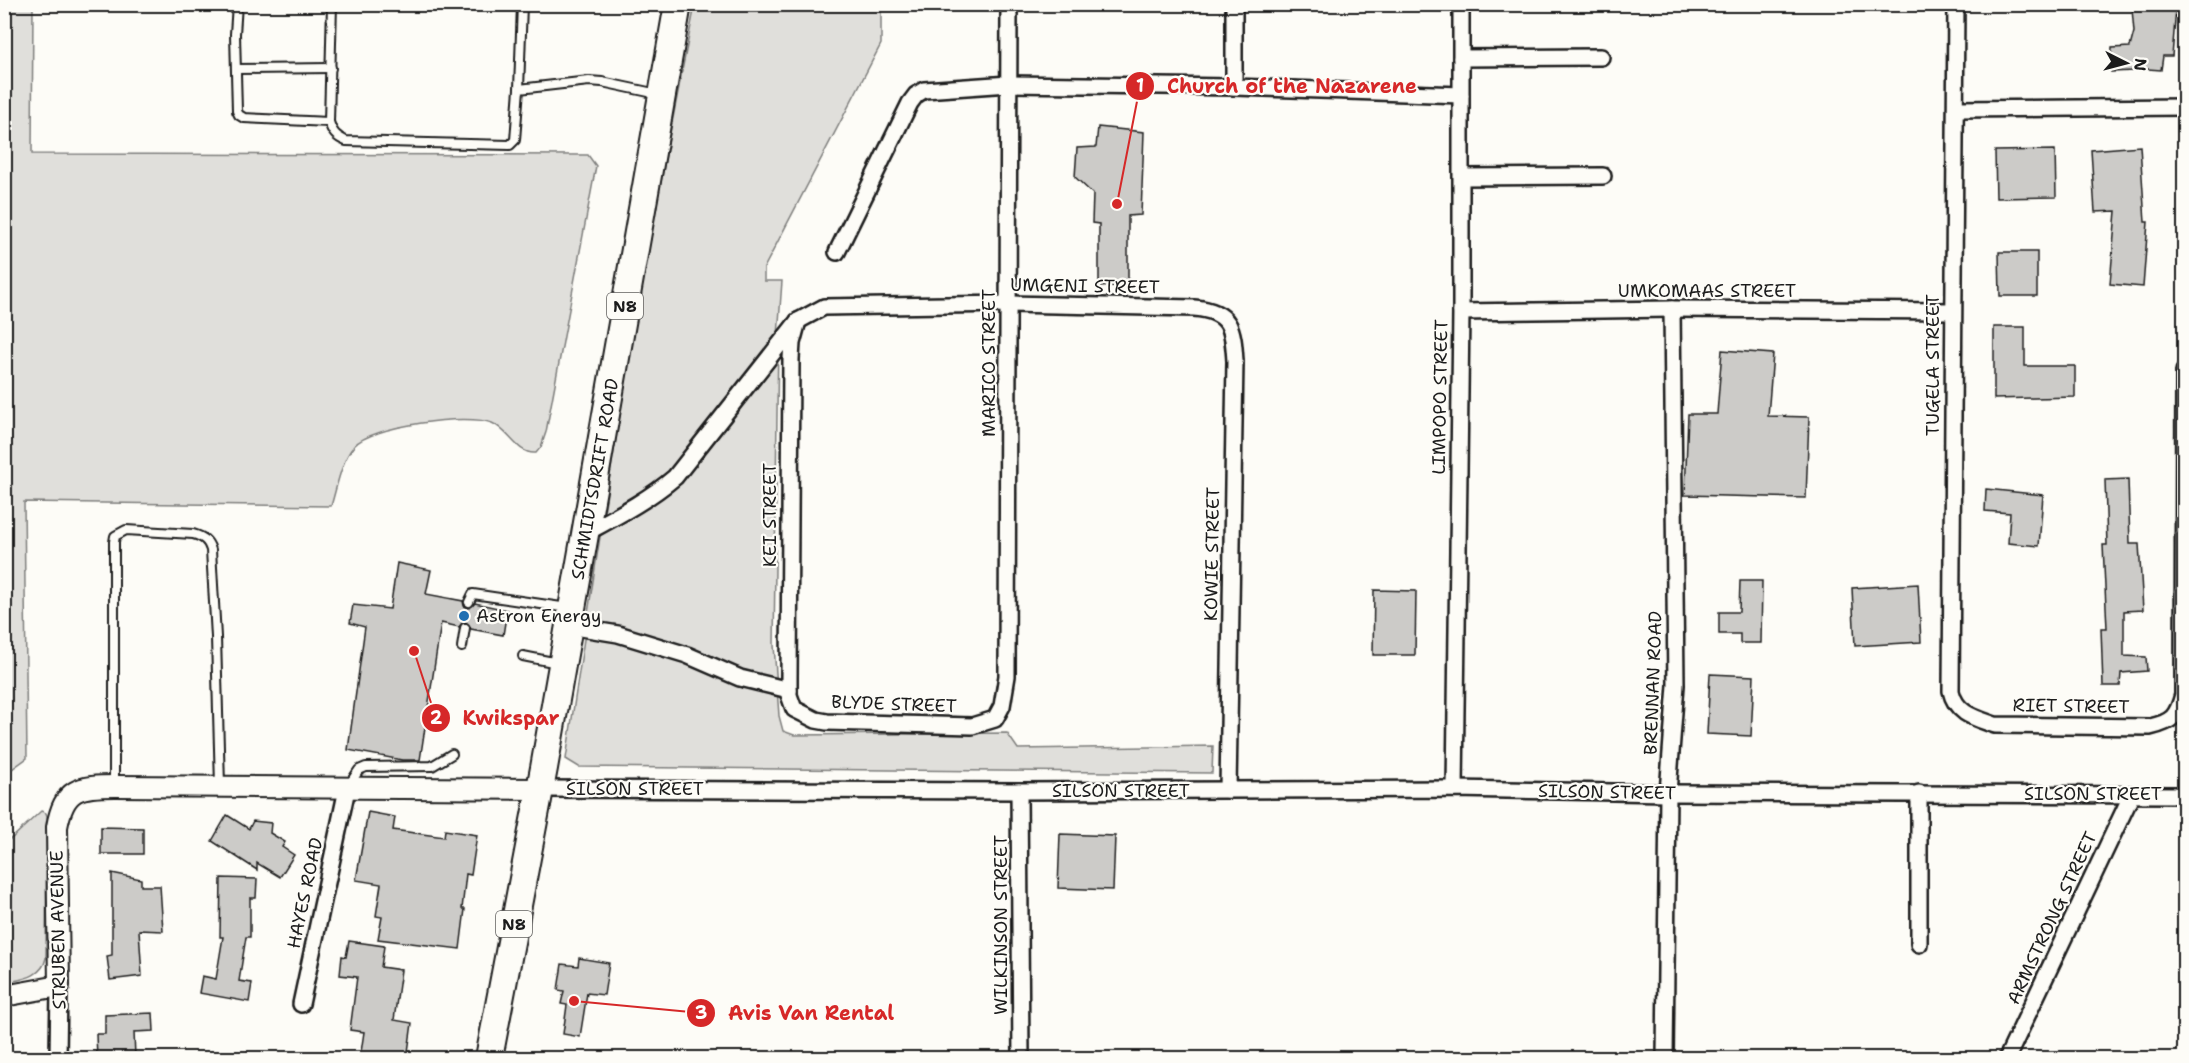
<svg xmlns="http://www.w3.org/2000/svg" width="2189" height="1063" font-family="'Shantell Sans',sans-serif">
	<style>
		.green { fill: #e0dfdb; stroke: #7e7e7c; stroke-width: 1.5 }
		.building { fill: #cccbc8; stroke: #1c1c1c; stroke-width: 1.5 }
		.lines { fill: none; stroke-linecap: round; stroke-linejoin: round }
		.service-casing { stroke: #1c1c1c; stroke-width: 12 }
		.minor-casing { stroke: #1c1c1c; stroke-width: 20 }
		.tertiary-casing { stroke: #1c1c1c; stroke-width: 24 }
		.trunk-casing { stroke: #1c1c1c; stroke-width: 30 }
		.service { stroke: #fdfcf7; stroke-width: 8 }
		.minor { stroke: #fdfcf7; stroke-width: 15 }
		.tertiary { stroke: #fdfcf7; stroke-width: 20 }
		.trunk { stroke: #fdfcf7; stroke-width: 26 }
		.poi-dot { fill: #1f6fb2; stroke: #fdfcf7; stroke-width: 2 }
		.labels { text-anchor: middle; stroke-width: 4.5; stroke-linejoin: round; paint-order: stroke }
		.shield { fill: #fdfcf7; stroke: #605f5e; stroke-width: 1.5 }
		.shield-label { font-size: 16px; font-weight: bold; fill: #1c1c1c }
		.street-label { font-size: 18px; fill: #1c1c1c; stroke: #fdfcf7 }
		.poi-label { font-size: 18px; fill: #1c1c1c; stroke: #fdfcf7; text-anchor: start }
		.leader { fill: none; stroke: #d62828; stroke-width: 2 }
		.callout-dot { fill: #d62828; stroke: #fdfcf7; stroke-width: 2 }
		.mark-label { font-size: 18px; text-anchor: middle; font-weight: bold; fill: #fff }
		.callout-label { font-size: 20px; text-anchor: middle; font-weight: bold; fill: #d62828; stroke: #fdfcf7; stroke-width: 4.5; stroke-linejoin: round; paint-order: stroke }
	</style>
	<rect width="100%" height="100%" fill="#fdfcf7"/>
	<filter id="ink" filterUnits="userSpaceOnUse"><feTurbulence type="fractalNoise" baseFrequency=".0167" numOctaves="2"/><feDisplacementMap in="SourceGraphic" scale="12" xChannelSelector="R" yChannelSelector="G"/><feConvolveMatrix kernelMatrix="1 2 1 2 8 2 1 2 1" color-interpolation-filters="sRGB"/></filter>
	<g filter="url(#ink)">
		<g class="green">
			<path d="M5,4L33,5L32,154L588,155L596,166L546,432L541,447L536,453C517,455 509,430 492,423C467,413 371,426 354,446C341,461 337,487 331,506L24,502L27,758L5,774Z"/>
			<path d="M695,5H881V44L764,268V281H782L778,336L774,645L779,716L783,731L794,735L1007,733L1018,749L1213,746L1212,773L579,767L566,759C603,507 645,255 695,5Z"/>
			<path d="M41,811L46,813L47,816L46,958C42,978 21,979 5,983V841L12,838Z"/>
		</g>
		<g class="building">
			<polygon points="2176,8 2172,56 2163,56 2161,70 2134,68 2134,71 2111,72 2112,48 2130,47 2134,32 2132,9"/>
			<polygon points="1098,127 1144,132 1141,215 1128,216 1128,285 1099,287 1099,224 1092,223 1093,194 1075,177 1077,148 1096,147"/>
			<polygon points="2140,146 2145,222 2148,222 2143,287 2110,284 2116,211 2095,212 2091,150"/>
			<polygon points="2055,150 2056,197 1996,198 1995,151"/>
			<polygon points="1999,252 2037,252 2037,296 2000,296"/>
			<polygon points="1994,327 2025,327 2025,366 2075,366 2075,397 1994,399"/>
			<polygon points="1722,350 1773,354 1768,416 1809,417 1806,498 1685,495 1688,414 1717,414"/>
			<polygon points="2128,479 2130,544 2139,544 2143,610 2124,611 2124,656 2146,657 2147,671 2121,673 2120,686 2103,686 2101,628 2107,628 2103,545 2107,545 2105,480"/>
			<polygon points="1986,489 2043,495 2039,546 2008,543 2010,513 1985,511"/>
			<polygon points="397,563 431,570 426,594 463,601 464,606 469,608 475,603 507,610 503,635 471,629 466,622 462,623 459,627 441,623 420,760 402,760 348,750 365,627 350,623 353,605 390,609"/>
			<polygon points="1740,581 1762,581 1761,643 1740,643 1740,634 1719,634 1719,612 1739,612"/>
			<polygon points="1918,584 1921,642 1855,646 1852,588"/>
			<polygon points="1374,590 1416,591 1415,655 1373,655"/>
			<polygon points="1710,674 1754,676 1751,736 1707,734"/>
			<polygon points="368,812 395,817 393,830 444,837 445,830 477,835 471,875 466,874 462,909 465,909 460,949 378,939 382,917 376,916 381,884 356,880"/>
			<polygon points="227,815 249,829 253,821 271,823 270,833 285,842 282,847 294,855 280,877 257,863 257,870 212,841"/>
			<polygon points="101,827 143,828 143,854 101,854"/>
			<polygon points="1060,834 1115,836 1113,890 1058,888"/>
			<polygon points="112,873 141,879 141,886 160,886 163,931 139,930 142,976 110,980 107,956 112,955"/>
			<polygon points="221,878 257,879 256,898 250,898 250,937 246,937 239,981 252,983 249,1002 199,993 202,976 216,979 223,937 220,937"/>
			<polygon points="349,941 384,946 381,967 401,970 394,1020 412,1023 407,1059 360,1059 364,1032 350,1030 357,977 340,975 342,956 346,957"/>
			<polygon points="579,958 609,963 604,995 587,993 580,1037 563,1034 567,1005 561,1004 564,991 558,990 562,964 578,966"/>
			<polygon points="153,1013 154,1031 134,1032 135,1057 97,1058 96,1034 105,1034 105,1015"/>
		</g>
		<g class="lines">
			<defs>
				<g id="service">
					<polyline points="237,4 235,34 237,111 239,115 244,118 329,122"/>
					<path d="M332,4L329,122C332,132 336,137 346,141L510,145L515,140L519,89"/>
					<polyline points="522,4 519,89 589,81 602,82 658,94"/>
					<polyline points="236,69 331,68"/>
					<polyline points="469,602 473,594 568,608"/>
					<polyline points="462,647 465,628"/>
					<polyline points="523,656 558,663"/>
					<path d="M114,785V542L115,536L126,530L193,534C203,537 208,540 211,550L216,637L220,786"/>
					<polyline points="349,785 359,770 366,767 432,766 452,754"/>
				</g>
				<g id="minor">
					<path d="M1956,4L1951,691C1956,714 1975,718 1995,725L2150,727C2172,722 2177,717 2183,695L2184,371"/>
					<polyline points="1461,58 1601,57"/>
					<polyline points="1234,87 1234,4"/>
					<polyline points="1957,109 2184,107"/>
					<polyline points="1462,177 1603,176"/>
					<polyline points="837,252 910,103 916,95 924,90 1009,84 1234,87 1461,95"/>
					<polyline points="1461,312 1672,309 1953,311"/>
					<polyline points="798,321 792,343 791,359 789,680 789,695 794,709 816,720 827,722 972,726 995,719 1002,706 1007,676 1009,4"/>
					<path d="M586,533C617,516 648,500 675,477L798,321L824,307L1008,304L1194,308C1231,311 1233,328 1235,361L1228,790"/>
					<polyline points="569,626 618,634 687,655 740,678 789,690"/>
					<polyline points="541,789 1019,791 1455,789 1668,793 2184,795"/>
					<polyline points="1455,789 1461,312 1461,4"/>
					<polyline points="1019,791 1021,1058"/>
					<polyline points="1919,944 1919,793"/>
					<polyline points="301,1004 347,789"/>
					<polyline points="58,1058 59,986"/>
					<polyline points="1665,1058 1668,793 1676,685 1672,309"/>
					<polyline points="2007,1058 2132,794"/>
				</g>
				<path id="tertiary" d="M4,996L59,986L57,827C64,788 79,786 115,786L541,789"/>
				<polyline id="trunk" points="489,1058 544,768 678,4"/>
			</defs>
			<use href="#service" class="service-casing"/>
			<use href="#minor" class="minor-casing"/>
			<use href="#tertiary" class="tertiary-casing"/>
			<use href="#trunk" class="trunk-casing"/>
			<use href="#service" class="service"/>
			<use href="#minor" class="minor"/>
			<use href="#tertiary" class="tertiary"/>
			<use href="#trunk" class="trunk"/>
		</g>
	</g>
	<circle class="poi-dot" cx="464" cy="616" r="6"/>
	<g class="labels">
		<g class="shield">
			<rect x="607" y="293" width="36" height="26" rx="4.5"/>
			<rect x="496" y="911" width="36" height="26" rx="4.5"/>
		</g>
		<g class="shield-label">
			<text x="625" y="312">N8</text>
			<text x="514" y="930">N8</text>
		</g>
		<g class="street-label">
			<text transform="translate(1085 286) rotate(1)" y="6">UMGENI STREET</text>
			<text x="1707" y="297">UMKOMAAS STREET</text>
			<text transform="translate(989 363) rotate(-90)" y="6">MARICO STREET</text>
			<text transform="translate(1933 365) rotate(-90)" y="6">TUGELA STREET</text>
			<text transform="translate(1440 397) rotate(-89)" y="6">LIMPOPO STREET</text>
			<text transform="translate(595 479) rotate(-80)" y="6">SCHMIDTSDRIFT ROAD</text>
			<text transform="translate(770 515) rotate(-90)" y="6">KEI STREET</text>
			<text transform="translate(1212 554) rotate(-89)" y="6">KOWIE STREET</text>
			<text transform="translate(1653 683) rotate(-88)" y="6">BRENNAN ROAD</text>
			<text transform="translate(894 704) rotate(2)" y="6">BLYDE STREET</text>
			<text transform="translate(2071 706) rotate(1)" y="6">RIET STREET</text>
			<text x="635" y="795">SILSON STREET</text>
			<text x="1121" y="797">SILSON STREET</text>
			<text transform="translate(1607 792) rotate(1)" y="6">SILSON STREET</text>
			<text x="2093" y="800">SILSON STREET</text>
			<text transform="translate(305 893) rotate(-78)" y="6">HAYES ROAD</text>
			<text transform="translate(2052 918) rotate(-65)" y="6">ARMSTRONG STREET</text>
			<text transform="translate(1001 925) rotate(-90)" y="6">WILKINSON STREET</text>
			<text transform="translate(58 930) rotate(-91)" y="6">STRUBEN AVENUE</text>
		</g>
		<g class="poi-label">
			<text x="476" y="622">Astron Energy</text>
		</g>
	</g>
	<path class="leader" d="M1117 204L1140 86M414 651L436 718M574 1001L701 1013"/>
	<g class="callout-dot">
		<circle cx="1117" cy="204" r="6"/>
		<circle cx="414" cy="651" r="6"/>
		<circle cx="574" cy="1001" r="6"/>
		<circle cx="1140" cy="86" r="15"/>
		<circle cx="436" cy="718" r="15"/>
		<circle cx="701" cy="1013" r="15"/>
	</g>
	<g class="mark-label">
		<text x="1140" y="92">1</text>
		<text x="436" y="724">2</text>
		<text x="701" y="1019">3</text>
	</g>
	<g class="callout-label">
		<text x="1292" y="93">Church of the Nazarene</text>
		<text x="511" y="725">Kwikspar</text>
		<text x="811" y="1020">Avis Van Rental</text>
	</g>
	<rect width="2189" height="1063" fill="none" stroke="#fdfcf7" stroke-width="24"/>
	<rect x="12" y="12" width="2165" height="1039" fill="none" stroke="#1c1c1c" stroke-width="2" filter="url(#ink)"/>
	<g transform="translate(2126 63) rotate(96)" stroke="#fdfcf7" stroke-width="4.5" paint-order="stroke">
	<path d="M0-4.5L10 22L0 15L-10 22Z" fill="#1c1c1c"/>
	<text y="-9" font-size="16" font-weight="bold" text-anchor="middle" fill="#1c1c1c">N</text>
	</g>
</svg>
